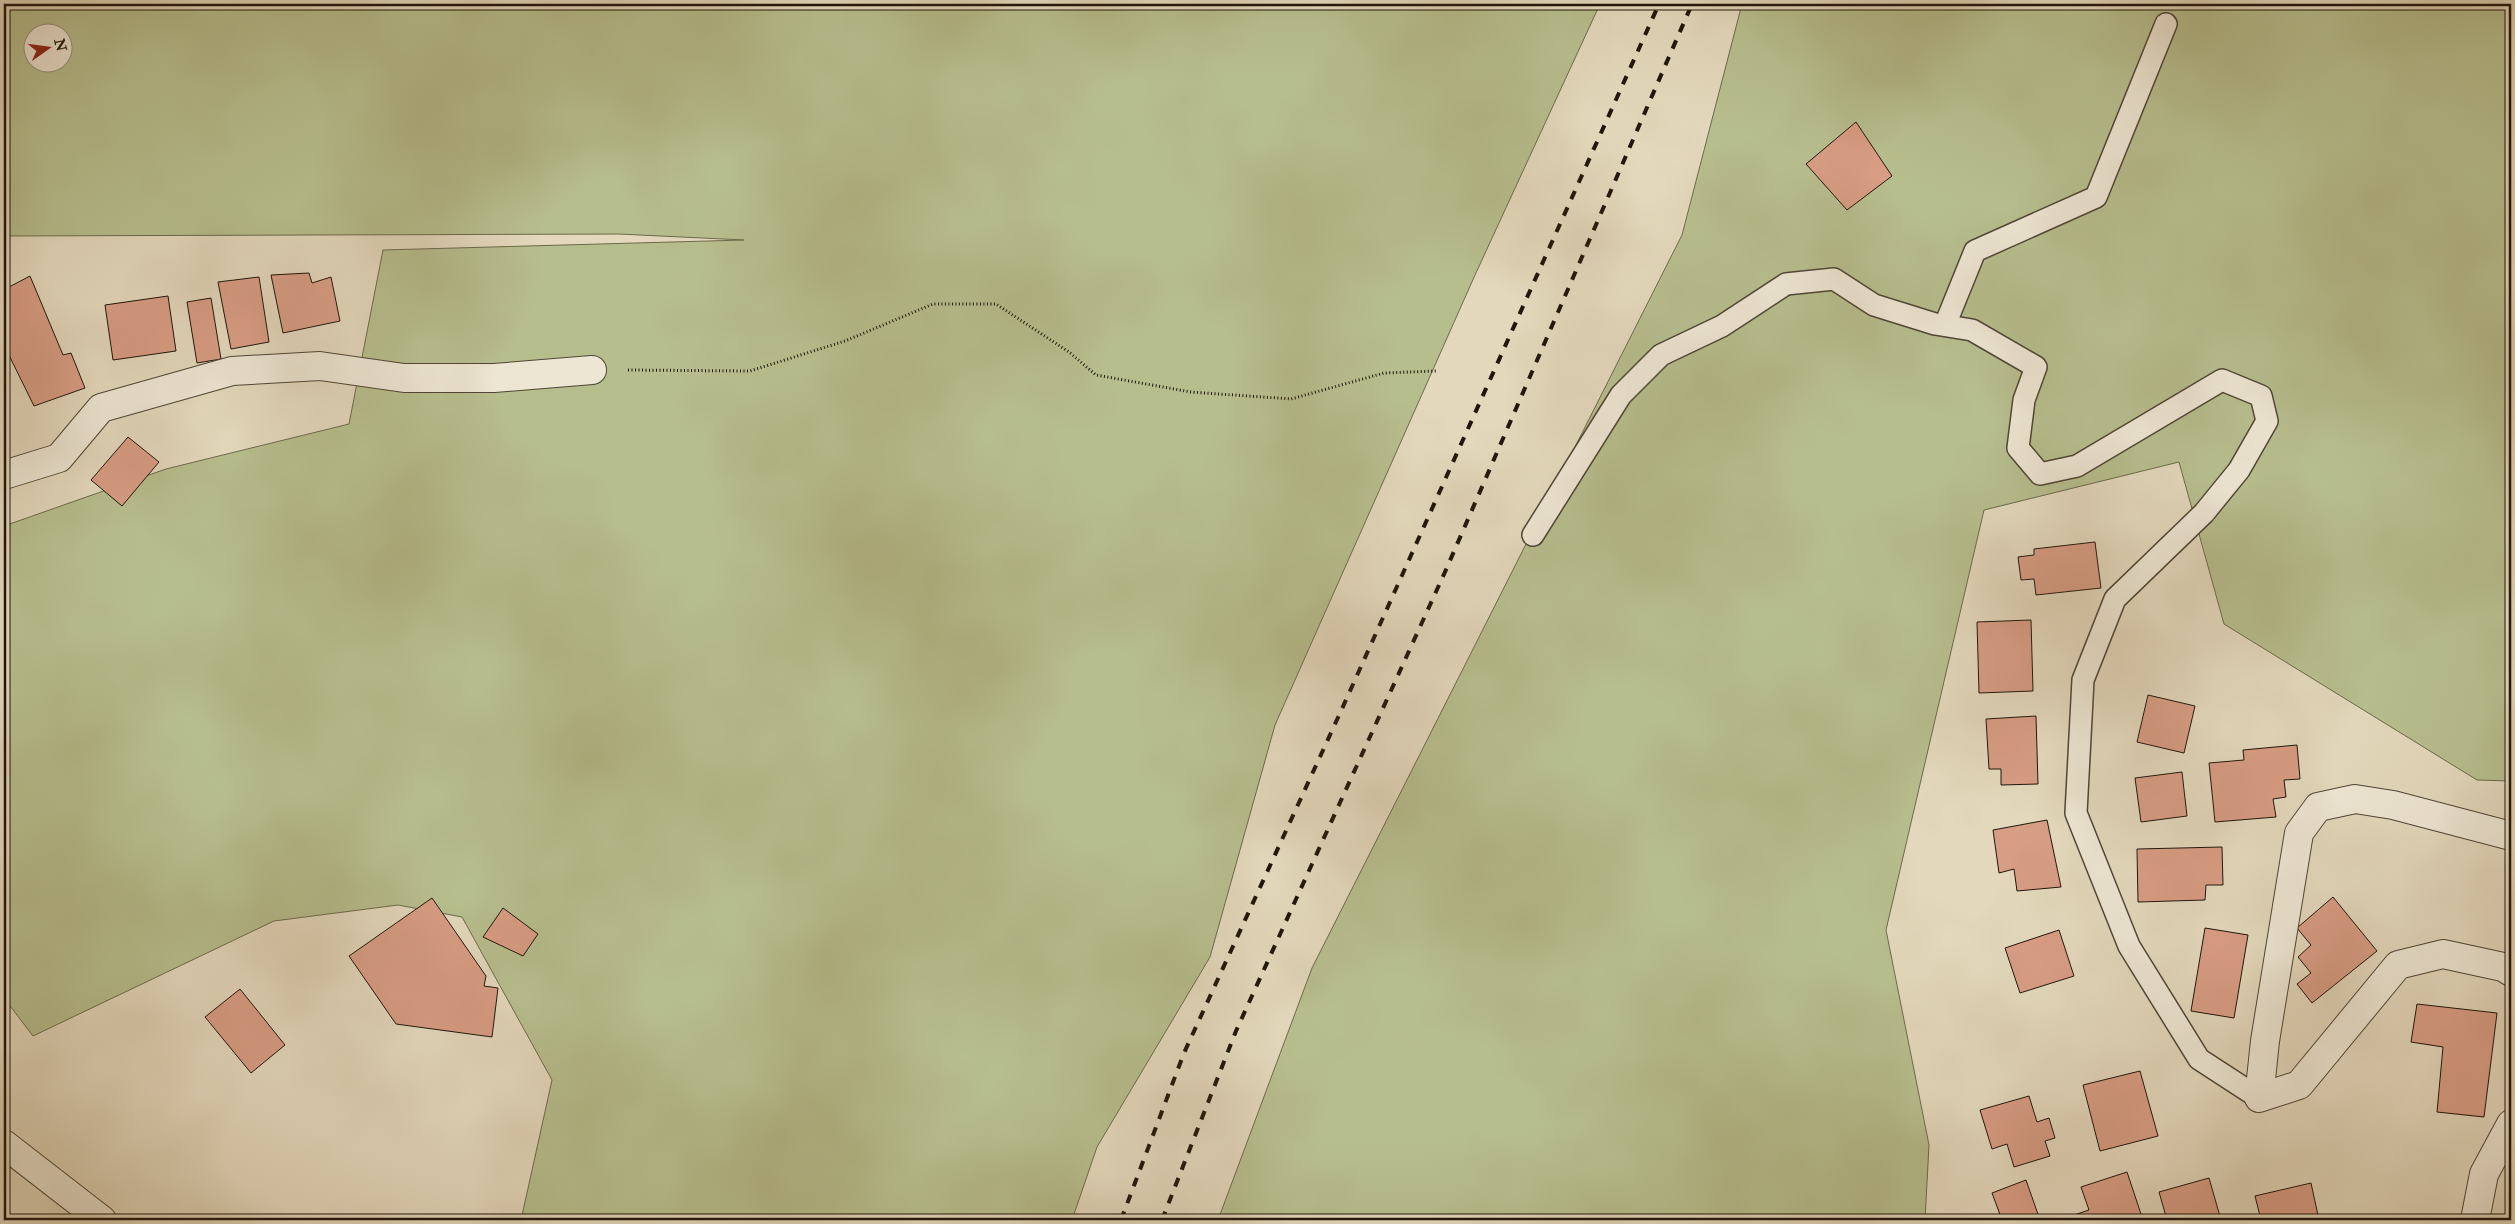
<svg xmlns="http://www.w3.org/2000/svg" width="2515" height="1224" font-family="'IM FELL Double Pica',serif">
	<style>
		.green { fill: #b7be8e; stroke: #6b6a4c; fill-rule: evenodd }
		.building { fill: #d89d85; stroke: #1f160b }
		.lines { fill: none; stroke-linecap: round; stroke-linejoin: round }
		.service-casing { stroke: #504637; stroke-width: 24 }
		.minor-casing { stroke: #504637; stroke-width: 30 }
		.tertiary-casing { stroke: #504637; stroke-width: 30 }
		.path { stroke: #1f160b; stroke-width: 3; stroke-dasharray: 1 2.5; stroke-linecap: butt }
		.service { stroke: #ede6d3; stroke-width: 21 }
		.minor { stroke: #ede6d3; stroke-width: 28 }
		.tertiary { stroke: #ede6d3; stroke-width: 28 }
		.rail { stroke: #1f160b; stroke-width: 4; stroke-dasharray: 9 9; stroke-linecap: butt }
	</style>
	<rect width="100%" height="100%" fill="#e3d8bc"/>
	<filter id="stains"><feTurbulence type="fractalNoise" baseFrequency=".004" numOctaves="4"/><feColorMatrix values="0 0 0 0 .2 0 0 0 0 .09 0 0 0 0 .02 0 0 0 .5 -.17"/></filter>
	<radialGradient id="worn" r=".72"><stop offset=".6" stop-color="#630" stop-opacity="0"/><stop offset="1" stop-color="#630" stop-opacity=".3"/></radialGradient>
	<g class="green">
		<path d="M4,4H1600L1475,275L1275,725L1210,957L1097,1147L1072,1220H521L552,1080L462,917L398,905L274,921L33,1036L4,998V526L166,469L349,424L383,250L744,240L619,234L4,236ZM32,32H62V62H32Z"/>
		<polygon points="1742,4 2511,4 2511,781 2477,780 2224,624 2179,462 1984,510 1886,930 1929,1145 1925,1220 1218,1220 1312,968 1682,235"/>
	</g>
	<g class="building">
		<polygon points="1856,122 1892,176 1847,210 1806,164"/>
		<polygon points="309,273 312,283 331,277 340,321 283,333 271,275"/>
		<polygon points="30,276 63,355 71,353 85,388 34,406 4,345 4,287 11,286"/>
		<polygon points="259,277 269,342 231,349 218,282"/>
		<polygon points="168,296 176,351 113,360 105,305"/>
		<polygon points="211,298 221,359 197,363 187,302"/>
		<polygon points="128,437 159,462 122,506 91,480"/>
		<polygon points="2095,542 2101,588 2036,595 2034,579 2021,580 2018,557 2034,555 2034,549"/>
		<polygon points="2031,620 2033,691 1979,693 1977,622"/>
		<polygon points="2148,695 2195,706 2184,753 2137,742"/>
		<polygon points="2036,716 2038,784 2001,785 2001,769 1989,769 1986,719"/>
		<polygon points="2297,745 2300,779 2284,780 2286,797 2273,799 2276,817 2215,822 2209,763 2244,760 2243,750"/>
		<polygon points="2182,772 2187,816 2141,822 2135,778"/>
		<polygon points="2047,820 2061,887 2017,891 2014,869 1999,873 1993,830"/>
		<polygon points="2222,847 2223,885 2206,885 2205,900 2138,902 2137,849"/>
		<polygon points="2333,897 2377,951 2312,1003 2297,984 2311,973 2298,957 2311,945 2297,928"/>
		<polygon points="432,898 486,976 484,986 498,988 492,1037 396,1024 349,956"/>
		<polygon points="503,908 538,934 523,956 483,937"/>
		<polygon points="2205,928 2248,935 2234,1018 2191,1011"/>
		<polygon points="2059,930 2074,976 2020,993 2005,948"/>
		<polygon points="240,989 285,1045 251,1073 205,1017"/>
		<polygon points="2417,1004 2497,1013 2484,1117 2437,1112 2443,1047 2411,1042"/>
		<polygon points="2140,1071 2158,1136 2100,1151 2083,1085"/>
		<polygon points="2029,1096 2037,1122 2049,1118 2055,1138 2045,1141 2050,1156 2014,1167 2007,1144 1992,1149 1980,1110"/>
		<polygon points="2127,1172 2143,1220 2076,1220 2074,1215 2089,1210 2081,1187"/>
		<polygon points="2209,1178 2221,1220 2167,1220 2159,1192"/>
		<polygon points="2026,1180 2040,1220 2002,1220 1992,1193"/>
		<polygon points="2311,1183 2319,1220 2261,1220 2255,1196"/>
	</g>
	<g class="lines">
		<defs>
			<g id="service">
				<polyline points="1945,325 1975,251 2096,197 2166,24"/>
				<polyline points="1533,535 1621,395 1661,355 1722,326 1786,284 1834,279 1874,305 1935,324 1972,330 2036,367 2024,400 2018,448 2040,474 2077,466 2222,380 2261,396 2267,421 2239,470 2204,513 2115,599 2083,680 2076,813 2129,946 2199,1059 2259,1098"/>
			</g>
			<g id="minor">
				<polyline points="4,475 59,458 101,408 232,371 320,366 404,378 494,378 592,370"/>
				<polyline points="2511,836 2393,805 2355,799 2318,807 2299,833 2265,1041 2259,1098 2299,1085 2398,965 2443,954 2503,967 2511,972"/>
				<polyline points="4,1144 102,1220"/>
			</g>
			<polyline id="tertiary" points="2475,1220 2484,1174 2511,1124"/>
		</defs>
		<use href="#service" class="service-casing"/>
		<use href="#minor" class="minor-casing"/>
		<use href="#tertiary" class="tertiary-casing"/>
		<polyline class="path" points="628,370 750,371 845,341 933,304 996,304 1069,352 1096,375 1191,392 1291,399 1384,373 1437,371"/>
		<use href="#service" class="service"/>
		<use href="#minor" class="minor"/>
		<use href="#tertiary" class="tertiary"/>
		<g class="rail">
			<polyline points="1121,1220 1184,1053 1341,711 1659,4"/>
			<polyline points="1162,1220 1236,1031 1445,572 1692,4"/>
		</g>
	</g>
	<rect width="2515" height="1224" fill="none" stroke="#e3d8bc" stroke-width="20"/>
	<rect x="5" y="5" width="2505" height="1214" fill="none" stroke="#1f160b" stroke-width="2.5"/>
	<rect x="10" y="10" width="2495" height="1204" fill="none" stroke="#1f160b"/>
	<g transform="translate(48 48) rotate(76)"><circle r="24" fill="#ede6d3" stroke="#9b9383"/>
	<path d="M0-4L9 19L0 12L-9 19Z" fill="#8f2418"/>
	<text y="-8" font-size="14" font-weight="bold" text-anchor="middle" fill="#1f160b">N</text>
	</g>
	<rect width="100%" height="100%" filter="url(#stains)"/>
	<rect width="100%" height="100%" fill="url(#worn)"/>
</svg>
